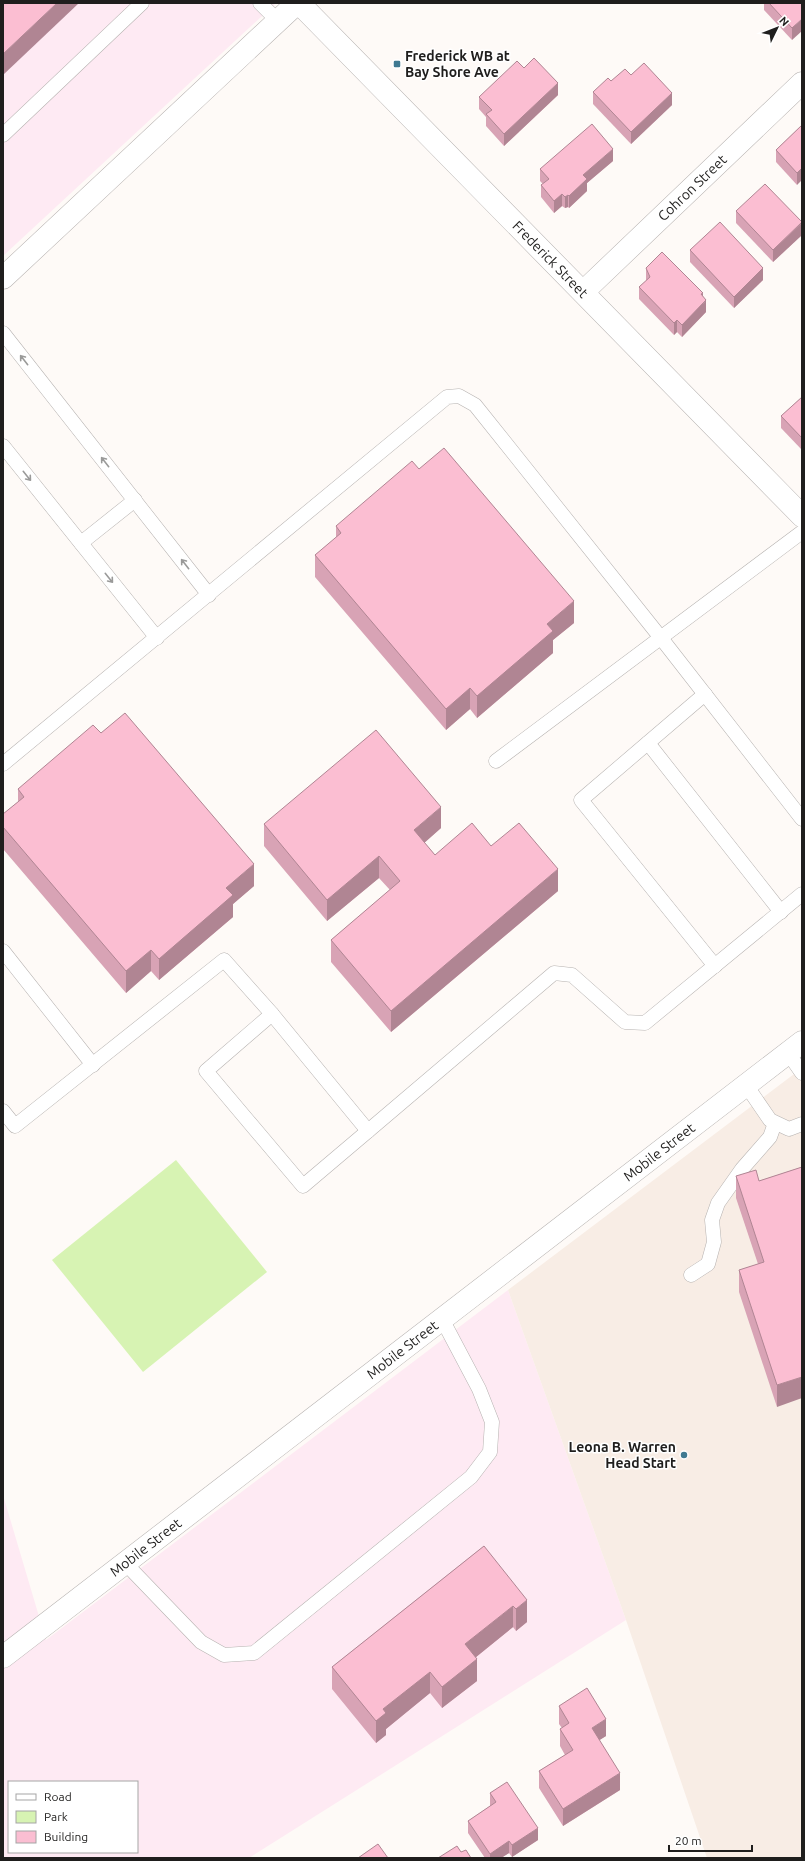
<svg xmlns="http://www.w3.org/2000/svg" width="805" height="1861" font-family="Ubuntu,sans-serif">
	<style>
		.commercial { fill: #feeaf3; fill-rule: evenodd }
		.built { fill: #f8ede5 }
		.green { fill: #d7f3b3 }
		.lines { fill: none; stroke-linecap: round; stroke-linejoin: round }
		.service-casing { stroke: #b6b2b0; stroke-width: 15 }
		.minor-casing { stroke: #b6b2b0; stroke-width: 23 }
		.tertiary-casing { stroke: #b6b2b0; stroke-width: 23 }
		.service { stroke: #fff; stroke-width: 14 }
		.minor { stroke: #fff; stroke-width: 22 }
		.tertiary { stroke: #fff; stroke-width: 22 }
		.wall { fill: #d8a3b5 }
		.shaded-wall { fill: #b08593 }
		.building { fill: #fbbed2; stroke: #b08593 }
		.oneway { stroke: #9a9a99 }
		.poi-dot { fill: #3f7a92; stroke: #fff; stroke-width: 1.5 }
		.labels { text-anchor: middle; stroke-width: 3; stroke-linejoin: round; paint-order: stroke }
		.poi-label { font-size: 14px; font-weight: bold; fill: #1f1e1d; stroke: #fff; text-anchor: start }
		.street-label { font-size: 14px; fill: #1f1e1d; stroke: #fff }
	</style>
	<rect width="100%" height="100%" fill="#fefaf7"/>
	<g class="commercial">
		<polygon points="3,3 276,3 3,256"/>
		<path d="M508,1290L626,1620L249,1858H3V1495L46,1640ZM9,1782H137V1852H9Z"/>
	</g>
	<polygon class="built" points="802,1068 802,1858 707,1858 626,1620 508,1290"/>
	<polygon class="green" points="176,1160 267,1272 143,1372 52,1260"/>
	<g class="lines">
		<defs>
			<g id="service">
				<polyline points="260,3 278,21"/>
				<polyline points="3,135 142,3"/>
				<polyline points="3,333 209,595"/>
				<polyline points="3,446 157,638"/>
				<polyline points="81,543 135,500"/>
				<polyline points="705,694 581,800 715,966"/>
				<polyline points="648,743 781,912"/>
				<polyline points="496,761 802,532"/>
				<polyline points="3,764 447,397 459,396 475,405 661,638 802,819"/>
				<polyline points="3,951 93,1065"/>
				<polyline points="272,1014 206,1071 303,1186 368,1131"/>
				<polyline points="788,1053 802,1073"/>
				<polyline points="746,1085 770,1120 789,1129 802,1124"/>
				<polyline points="3,1111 15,1126 224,960 272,1014 368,1131 554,973 572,975 625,1022 645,1023 802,894"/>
				<polyline points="691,1275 708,1264 714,1242 712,1220 718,1203 742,1169 770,1137 775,1123"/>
				<polyline points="125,1563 201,1642 224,1655 254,1653 471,1477 490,1452 492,1422 479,1389 442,1319"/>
			</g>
			<g id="minor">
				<path id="s1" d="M299,3L802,516"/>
				<polyline points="3,278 297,3"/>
				<path id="s2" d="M583,292L802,83"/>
			</g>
			<g id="tertiary">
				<path id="s3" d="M3,1657L802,1042"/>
			</g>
		</defs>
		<use href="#service" class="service-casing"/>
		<use href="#minor" class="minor-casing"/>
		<use href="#tertiary" class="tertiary-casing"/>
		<use href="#service" class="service"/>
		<use href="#minor" class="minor"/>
		<use href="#tertiary" class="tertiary"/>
	</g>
	<g class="wall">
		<polygon points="764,3 802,3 792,40 764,10"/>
		<polygon points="524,68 558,95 504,146 486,126 486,117 479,109 479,97"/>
		<polygon points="631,75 672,105 631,144 593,104 593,92 611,81"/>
		<polygon points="802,125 797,185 776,162 776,150"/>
		<polygon points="613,161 587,183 587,191 569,208 568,207 565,208 562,206 554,213 541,197 541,185 543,184 540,181 540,169"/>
		<polygon points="736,211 802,222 802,235 773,262 736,223"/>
		<polygon points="690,250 763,280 734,308 690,262"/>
		<polygon points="646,268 703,296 706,312 682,337 677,332 674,335 639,299 639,287 646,281"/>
		<polygon points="802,397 802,450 781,428 781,416"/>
		<polygon points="419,469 574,623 553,640 553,653 477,718 470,709 446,730 315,577 315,555 336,538 336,526"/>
		<polygon points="101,733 254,886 233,904 233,917 159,980 151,971 126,993 3,849 3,814 18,802 18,789"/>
		<polygon points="264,824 441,828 424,843 435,855 491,846 558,891 391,1032 331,962 331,940 390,890 379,878 327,921 264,846"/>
		<polygon points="802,1167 777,1407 739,1292 739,1270 758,1264 736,1198 736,1176 759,1181"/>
		<polygon points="484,1546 527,1622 516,1631 513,1627 476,1657 477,1681 442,1708 430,1693 386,1729 386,1735 376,1743 332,1689 332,1667"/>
		<polygon points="559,1706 606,1736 599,1740 620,1790 563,1826 539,1788 539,1771 565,1755 560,1746 560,1729 562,1728 559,1724"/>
		<polygon points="490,1793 538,1840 512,1857 509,1853 501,1858 485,1858 468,1833 468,1821 490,1806"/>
	</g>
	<g class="shaded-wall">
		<polygon points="57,3 79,3 3,75 3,54"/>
		<polygon points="802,19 802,31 792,40 792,28"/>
		<polygon points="558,83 558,95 504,146 504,134"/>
		<polygon points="672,93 672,105 631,144 631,132"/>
		<polygon points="613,149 613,161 587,183 587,191 569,208 569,196 583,175"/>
		<polygon points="802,168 802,180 797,185 797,173"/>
		<polygon points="562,194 562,206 554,213 554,201"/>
		<polygon points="568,195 568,207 565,208 565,197"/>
		<polygon points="802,223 802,235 773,262 773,250"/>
		<polygon points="763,268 763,280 734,308 734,297"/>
		<polygon points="703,293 703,304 706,300 706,312 682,337 682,325 701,294"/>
		<polygon points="677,320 677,332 674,335 674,323"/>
		<polygon points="574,601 574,623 553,640 553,653 477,718 477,696 547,624"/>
		<polygon points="470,688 470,709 446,730 446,709"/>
		<polygon points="441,807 441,828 414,852 414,830"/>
		<polygon points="379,856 379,878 327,921 327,900"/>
		<polygon points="254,864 254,886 233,904 233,917 159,980 159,959 226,888"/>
		<polygon points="558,869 558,891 391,1032 391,1011"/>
		<polygon points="151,950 151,971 126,993 126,971"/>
		<polygon points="802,1377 802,1398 777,1407 777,1385"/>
		<polygon points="527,1600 527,1622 516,1631 516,1609"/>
		<polygon points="513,1606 513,1627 465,1666 465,1644"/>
		<polygon points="477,1659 477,1681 442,1708 442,1687"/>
		<polygon points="430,1672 430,1693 386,1729 386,1735 376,1743 376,1721 383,1709"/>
		<polygon points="606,1719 606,1736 592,1745 592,1728"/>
		<polygon points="620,1773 620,1790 563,1826 563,1809"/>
		<polygon points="538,1828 538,1840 512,1857 512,1845"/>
		<polygon points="509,1841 509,1853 501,1858 490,1858 490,1854"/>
	</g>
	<g class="building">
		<polygon points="3,3 57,3 3,54"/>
		<polygon points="769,3 802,3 802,19 792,28"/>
		<polygon points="534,58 558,83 504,134 486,114 492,110 479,97 517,61 524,68"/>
		<polygon points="644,63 672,93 631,132 593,92 608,78 611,81 625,69 631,75"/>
		<polygon points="592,124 613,149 583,175 587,179 569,196 568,195 565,197 562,194 554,201 541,185 549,179 540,169"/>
		<polygon points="802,125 802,168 797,173 776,150"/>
		<polygon points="765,184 802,222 773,250 736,211"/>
		<polygon points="720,222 763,268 734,297 690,250"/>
		<polygon points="662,252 703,293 701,294 706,300 682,325 677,320 674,323 639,287 650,277 646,268"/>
		<polygon points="802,397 802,438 781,416"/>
		<polygon points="444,448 574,601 547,624 553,631 477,696 470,688 446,709 315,555 341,533 336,526 412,461 419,469"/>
		<polygon points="125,713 254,864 226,888 233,895 159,959 151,950 126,971 3,827 3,814 24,797 18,789 93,725 101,733"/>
		<polygon points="376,730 441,807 414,830 435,855 472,823 491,846 519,823 558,869 391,1011 331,940 400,881 379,856 327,900 264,824"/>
		<polygon points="802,1167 802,1377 777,1385 739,1270 764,1262 736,1176 756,1170 759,1181"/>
		<polygon points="484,1546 527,1600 516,1609 513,1606 465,1644 477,1659 442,1687 430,1672 383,1709 386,1713 376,1721 332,1667"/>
		<polygon points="587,1688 606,1719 592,1728 620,1773 563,1809 539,1771 573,1750 560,1729 569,1723 559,1706"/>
		<polygon points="507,1782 538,1828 512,1845 509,1841 490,1854 468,1821 496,1802 490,1793"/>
		<polygon points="378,1844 388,1858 358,1858"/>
		<polygon points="457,1846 461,1852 466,1850 471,1858 438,1858"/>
	</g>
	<defs><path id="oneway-shaft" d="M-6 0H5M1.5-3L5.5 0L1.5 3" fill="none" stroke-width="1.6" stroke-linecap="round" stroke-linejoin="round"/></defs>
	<g class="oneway">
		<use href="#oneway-shaft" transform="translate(24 360) rotate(-128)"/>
		<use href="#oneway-shaft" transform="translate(105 462) rotate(-128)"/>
		<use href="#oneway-shaft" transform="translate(27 476) rotate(51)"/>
		<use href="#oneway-shaft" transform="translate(185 564) rotate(-128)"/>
		<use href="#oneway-shaft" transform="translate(109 578) rotate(51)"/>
	</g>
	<g class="poi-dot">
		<rect x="393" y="60" width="8" height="8" rx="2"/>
		<circle cx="684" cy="1455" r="4"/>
	</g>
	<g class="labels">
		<g class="poi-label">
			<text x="405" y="61">Frederick WB at<tspan x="405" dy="16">Bay Shore Ave</tspan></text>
			<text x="676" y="1452" text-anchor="end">Leona B. Warren<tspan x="676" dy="16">Head Start</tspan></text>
		</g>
		<g class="street-label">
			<text dy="5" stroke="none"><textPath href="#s2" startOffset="151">Cohron Street</textPath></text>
			<text dy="5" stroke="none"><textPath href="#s1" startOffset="359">Frederick Street</textPath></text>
			<text dy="5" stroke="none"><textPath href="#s3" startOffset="828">Mobile Street</textPath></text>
			<text dy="5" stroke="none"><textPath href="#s3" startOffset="504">Mobile Street</textPath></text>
			<text dy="5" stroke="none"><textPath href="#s3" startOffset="180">Mobile Street</textPath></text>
		</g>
	</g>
	<rect width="805" height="1861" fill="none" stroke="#1f1e1d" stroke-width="8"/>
	<rect x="8" y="1781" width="130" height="72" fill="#ffffff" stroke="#a5a5a5"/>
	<rect x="16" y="1794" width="20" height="6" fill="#ffffff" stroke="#a5a5a5"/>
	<text x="44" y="1801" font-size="12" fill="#1f1e1d">Road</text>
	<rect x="16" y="1811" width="20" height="12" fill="#d7f3b3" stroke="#a5a5a5"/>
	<text x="44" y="1821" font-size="12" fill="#1f1e1d">Park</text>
	<rect x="16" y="1831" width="20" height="12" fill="#fbbed2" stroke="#a5a5a5"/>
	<text x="44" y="1841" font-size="12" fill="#1f1e1d">Building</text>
	<g transform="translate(777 28) rotate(47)" stroke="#ffffff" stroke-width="3" paint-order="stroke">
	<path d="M0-3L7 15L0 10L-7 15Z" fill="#1f1e1d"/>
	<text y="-6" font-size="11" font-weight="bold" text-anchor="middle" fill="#1f1e1d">N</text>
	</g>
	<path d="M669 1845v6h83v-6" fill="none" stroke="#1f1e1d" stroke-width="2"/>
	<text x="675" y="1845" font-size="12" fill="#1f1e1d" stroke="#ffffff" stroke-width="3" paint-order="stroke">20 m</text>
</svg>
